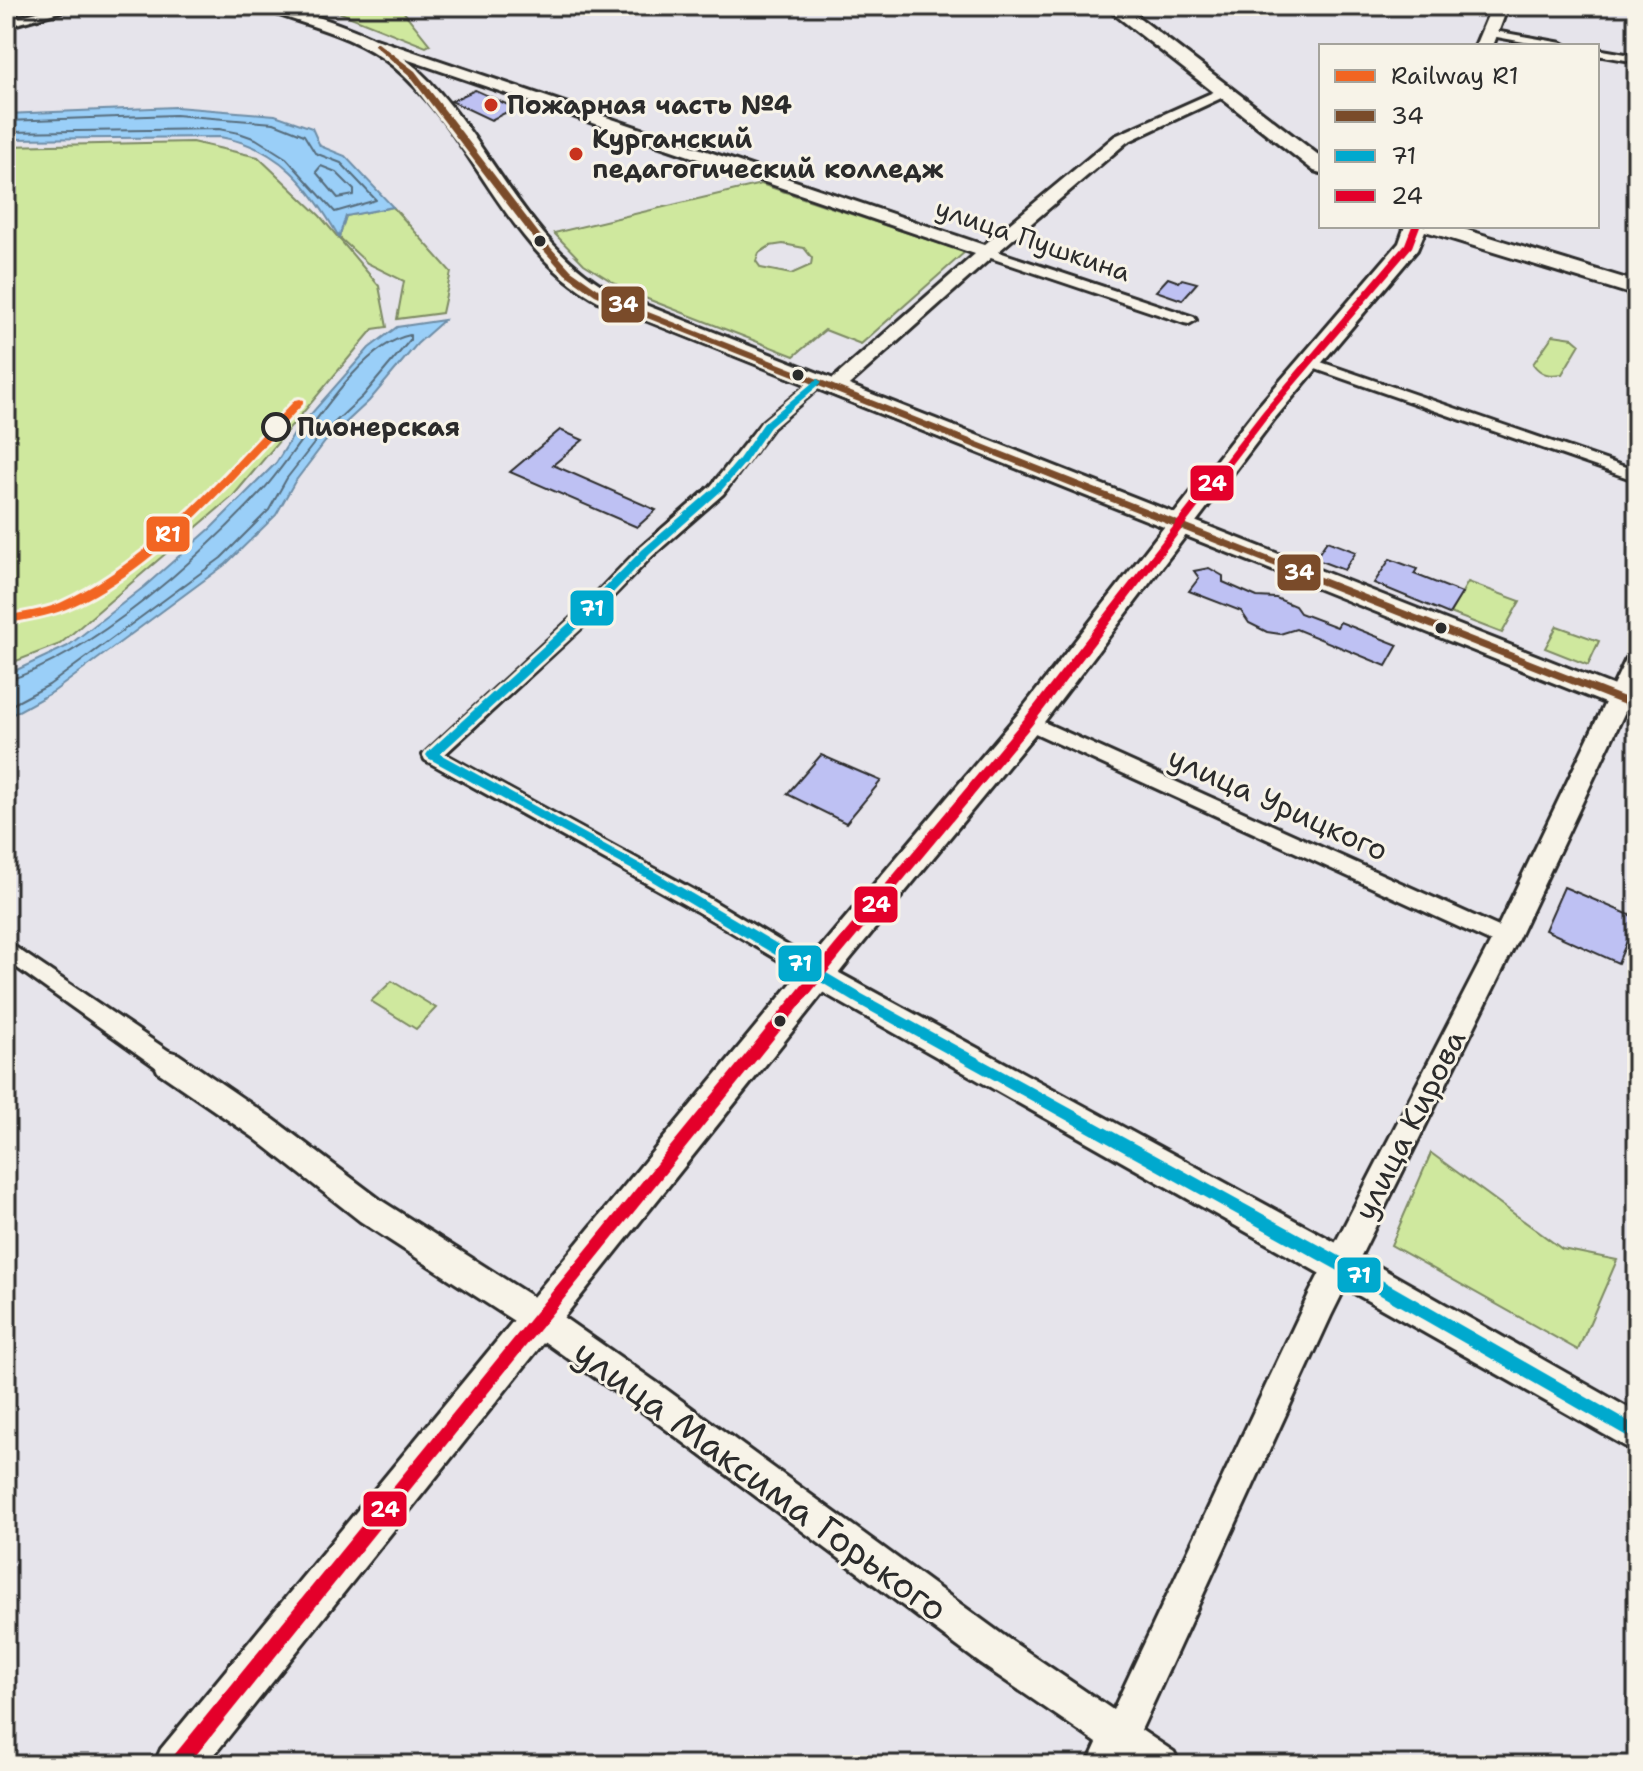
<svg xmlns="http://www.w3.org/2000/svg" width="1643" height="1771" font-family="'Shantell Sans',sans-serif">
	<style>
		.green { fill: #cfe89e; stroke: #7d8a64; stroke-width: 2; fill-rule: evenodd }
		.water { fill: #9acff8; stroke: #6e8da6; stroke-width: 2 }
		.lines { fill: none; stroke-linecap: round; stroke-linejoin: round }
		.shore { stroke: #576d7d; stroke-width: 2 }
		.building { fill: #bec1f3; stroke: #2b2b2b; stroke-width: 2 }
		.pedestrian-casing { stroke: #2b2b2b; stroke-width: 6 }
		.minor-casing { stroke: #2b2b2b; stroke-width: 6 }
		.tertiary-casing { stroke: #2b2b2b; stroke-width: 6 }
		.secondary-casing { stroke: #2b2b2b; stroke-width: 6 }
		.primary-casing { stroke: #2b2b2b; stroke-width: 6 }
		.pedestrian { fill: #f7f3e8; fill-rule: evenodd }
		.minor { fill: #f7f3e8; fill-rule: evenodd }
		.tertiary { fill: #f7f3e8; fill-rule: evenodd }
		.secondary { fill: #f7f3e8; fill-rule: evenodd }
		.primary { fill: #f7f3e8; fill-rule: evenodd }
		.bus-1-casing { stroke: #f7f3e8; stroke-width: 6 }
		.bus-2-casing { stroke: #f7f3e8; stroke-width: 6 }
		.bus-3-casing { stroke: #f7f3e8; stroke-width: 6 }
		.bus-1 { fill: #7a4b2a; fill-rule: evenodd }
		.bus-2 { fill: #00a9ce; fill-rule: evenodd }
		.bus-3 { fill: #e4002b; fill-rule: evenodd }
		.rail-1-casing { stroke: #f7f3e8; stroke-width: 6 }
		.rail-1 { fill: #f26522; fill-rule: evenodd }
		.poi-dot { fill: #c8321e; stroke: #f7f3e8; stroke-width: 3 }
		.bus-dot { fill: #2b2b2b; stroke: #f7f3e8; stroke-width: 3 }
		.stop-dot { fill: #f7f3e8; stroke: #2b2b2b; stroke-width: 4 }
		.labels { text-anchor: middle; stroke-width: 6; stroke-linejoin: round; paint-order: stroke }
		.far-poi-label { font-size: 26px; font-weight: bold; fill: #2b2b2b; stroke: #f7f3e8; text-anchor: start }
		.far-street-label { font-size: 26px; fill: #2b2b2b; stroke: #f7f3e8 }
		.far-stop-label { font-size: 26px; font-weight: bold; fill: #2b2b2b; stroke: #f7f3e8; text-anchor: start }
		.street-label { font-size: 30px; fill: #2b2b2b; stroke: #f7f3e8 }
		.near-street-label { font-size: 36px; fill: #2b2b2b; stroke: #f7f3e8 }
		.line-badge { stroke: #f7f3e8; stroke-width: 3 }
		.badge-label { font-size: 22px; text-anchor: middle; font-weight: bold; fill: #fff }
	</style>
	<rect width="100%" height="100%" fill="#e6e4eb"/>
	<filter id="ink" filterUnits="userSpaceOnUse"><feTurbulence type="fractalNoise" baseFrequency=".0125" numOctaves="2"/><feDisplacementMap in="SourceGraphic" scale="16" xChannelSelector="R" yChannelSelector="G"/><feConvolveMatrix kernelMatrix="1 2 1 2 8 2 1 2 1" color-interpolation-filters="sRGB"/></filter>
	<g filter="url(#ink)">
		<g class="green">
			<polygon points="363,6 399,6 430,45 426,47 333,10"/>
			<polygon points="192,142 258,157 320,216 379,286 387,327 373,329 233,496 60,644 6,665 6,146"/>
			<path d="M761,184L965,252L861,344L825,330L794,356L627,291L584,264L554,233ZM783,244L804,248L812,258L811,265L791,274L761,268L756,261L759,253L770,246Z"/>
			<polygon points="393,207 451,272 442,313 397,319 404,281 367,263 339,237 346,216"/>
			<path d="M1553,335L1573,338L1580,344L1562,374C1550,376 1541,375 1533,364Z"/>
			<polygon points="1468,582 1520,601 1502,633 1450,613"/>
			<polygon points="1557,626 1599,641 1588,665 1545,648"/>
			<polygon points="392,981 436,1008 416,1029 371,1001"/>
			<polygon points="1431,1153 1562,1249 1617,1260 1578,1350 1391,1245"/>
		</g>
		<g class="water">
			<path d="M176,107L275,115L312,128L320,146L345,156L393,207L346,216L339,237C310,187 280,147 220,137L6,139V114Z"/>
			<polygon points="444,320 417,344 369,401 325,442 294,483 276,515 226,564 53,692 6,718 6,675 68,646 145,586 211,528 276,463 296,431 369,348 397,327"/>
		</g>
		<g class="lines">
			<g class="shore">
				<polyline points="6,121 175,115 274,123 304,135 315,153 341,163 376,200 335,212 286,158 256,139 239,133 219,129 6,132"/>
				<polygon points="321,166 336,172 354,190 354,195 338,198 316,172"/>
				<path d="M6,681C95,653 198,559 262,491C300,451 354,346 410,335V340L363,396L319,437L287,478L269,510L221,558L49,685L6,708"/>
			</g>
		</g>
		<g class="building">
			<polygon points="475,90 515,108 491,120 451,101"/>
			<polygon points="1168,278 1179,282 1182,279 1197,283 1182,300 1156,291"/>
			<polygon points="560,430 583,440 553,465 656,510 637,527 510,472"/>
			<polygon points="1327,541 1356,552 1344,570 1315,559"/>
			<polygon points="1390,559 1417,569 1414,574 1462,593 1449,614 1374,583"/>
			<polygon points="1209,568 1223,576 1223,582 1257,597 1276,598 1295,606 1300,613 1337,627 1340,622 1398,645 1386,666 1296,629 1280,634 1267,632 1249,623 1241,611 1189,591 1199,578 1194,571"/>
			<polygon points="821,755 881,781 846,823 787,794"/>
			<polygon points="1564,887 1637,918 1618,963 1545,930"/>
		</g>
		<g class="lines">
			<defs>
				<g id="pedestrian">
					<polygon points="1489,30 1562,43 1567,46 1546,46 1486,35 1486,31"/>
					<polygon points="1597,49 1637,56 1637,62 1597,55"/>
				</g>
				<g id="minor">
					<polygon points="61,6 80,6 6,27 6,20"/>
					<polygon points="987,248 1194,317 1196,320 1189,324 1184,323 982,255 982,249"/>
					<polygon points="1309,358 1637,471 1637,481 1304,365 1302,362"/>
					<polygon points="817,377 822,379 822,385 772,428 723,494 652,556 591,619 445,754 712,900 826,969 829,975 826,981 819,984 698,912 425,760 423,755 579,611 640,548 711,486 762,422"/>
					<polygon points="1028,715 1512,933 1515,939 1512,945 1505,947 1498,945 1022,727 1019,722"/>
					<polygon points="6,941 176,1056 179,1063 176,1070 168,1072 160,1070 6,960"/>
				</g>
				<g id="tertiary">
					<polygon points="376,39 984,245 1115,136 1218,90 1224,88 1232,93 1127,142 993,256 841,392 827,392 824,388 827,384 975,254 371,47 368,44"/>
					<polygon points="1637,653 1637,686 1518,939 1331,1316 1141,1730 1174,1752 1180,1765 1087,1765 1097,1743 981,1664 639,1409 528,1330 360,1221 253,1137 158,1072 154,1063 158,1054 168,1051 178,1054 273,1119 382,1201 550,1308 663,1387 1007,1638 1113,1710 1309,1294 1492,939 1625,661 1629,655"/>
				</g>
				<g id="secondary">
					<path d="M263,6C288,6 309,14 333,22C358,31 384,41 404,58C487,124 518,242 615,293L1637,695V716L600,302C504,251 474,134 393,66C357,36 308,26 265,10Z"/>
					<polygon points="1492,6 1508,6 1493,46 1475,46"/>
					<polygon points="819,962 1353,1252 1637,1413 1637,1453 808,984 803,975 808,966"/>
				</g>
				<g id="primary">
					<polygon points="1104,6 1124,6 1321,157 1321,173 1314,171"/>
					<polygon points="1405,226 1454,226 1637,282 1637,296 1425,231 1417,250 1275,418 1038,730 850,959 206,1765 154,1765 161,1749 826,941 1018,714 1257,408 1399,243"/>
				</g>
			</defs>
			<use href="#pedestrian" class="pedestrian-casing"/>
			<use href="#minor" class="minor-casing"/>
			<use href="#tertiary" class="tertiary-casing"/>
			<use href="#secondary" class="secondary-casing"/>
			<use href="#primary" class="primary-casing"/>
			<use href="#pedestrian" class="pedestrian"/>
			<use href="#minor" class="minor"/>
			<use href="#tertiary" class="tertiary"/>
			<use href="#secondary" class="secondary"/>
			<use href="#primary" class="primary"/>
			<defs>
				<polygon id="bus-1" points="374,43 378,43 415,71 543,239 571,270 601,291 638,308 1637,702 1637,710 632,312 595,295 565,274 537,243 409,75 374,45"/>
				<polygon id="bus-2" points="817,379 822,382 820,384 770,427 745,463 720,492 650,554 589,618 440,754 655,872 862,994 1345,1259 1637,1426 1637,1442 1335,1269 854,1002 647,878 428,758 426,755 428,752 581,612 642,550 714,488 739,459 764,423"/>
				<polygon id="bus-3" points="1412,226 1420,226 1412,247 1269,415 1032,725 842,954 188,1765 168,1765 171,1759 834,946 1024,719 1263,411 1405,244"/>
			</defs>
			<use href="#bus-1" class="bus-1-casing"/>
			<use href="#bus-2" class="bus-2-casing"/>
			<use href="#bus-3" class="bus-3-casing"/>
			<use href="#bus-1" class="bus-1"/>
			<use href="#bus-2" class="bus-2"/>
			<use href="#bus-3" class="bus-3"/>
			<defs>
				<path id="rail-1" d="M299,399L303,400V404C237,474 156,572 66,609C47,617 26,619 6,624V616C24,612 43,610 60,603C154,560 225,473 295,400Z"/>
			</defs>
			<use href="#rail-1" class="rail-1-casing"/>
			<use href="#rail-1" class="rail-1"/>
		</g>
	</g>
	<g class="poi-dot">
		<circle cx="491" cy="105" r="8"/>
		<circle cx="576" cy="154" r="8"/>
	</g>
	<g class="bus-dot">
		<circle cx="540" cy="241" r="7"/>
		<circle cx="798" cy="375" r="7"/>
		<circle cx="1441" cy="628" r="7"/>
		<circle cx="780" cy="1021" r="7"/>
	</g>
	<circle class="stop-dot" cx="276" cy="427" r="13"/>
	<g class="labels">
		<g class="far-poi-label">
			<text x="507" y="114">Пожарная часть №4</text>
			<text x="592" y="148">Курганский<tspan x="592" dy="30">педагогический колледж</tspan></text>
		</g>
		<g class="far-street-label">
			<text transform="translate(1033 240) rotate(19)" y="9">улица Пушкина</text>
		</g>
		<g class="far-stop-label">
			<text x="297" y="436">Пионерская</text>
		</g>
		<g class="street-label">
			<text transform="translate(1278 804) rotate(24)" y="10">улица Урицкого</text>
			<text transform="translate(1410 1125) rotate(-63)" y="10">улица Кирова</text>
		</g>
		<g class="near-street-label">
			<text transform="translate(761 1480) rotate(36)" y="13">улица Максима Горького</text>
		</g>
	</g>
	<g class="line-badge">
		<rect x="600" y="285" width="46" height="39" rx="8" fill="#7a4b2a"/>
		<rect x="1189" y="464" width="46" height="38" rx="8" fill="#e4002b"/>
		<rect x="145" y="515" width="46" height="38" rx="8" fill="#f26522"/>
		<rect x="1276" y="553" width="46" height="39" rx="8" fill="#7a4b2a"/>
		<rect x="569" y="589" width="46" height="38" rx="8" fill="#00a9ce"/>
		<rect x="853" y="885" width="46" height="39" rx="8" fill="#e4002b"/>
		<rect x="777" y="944" width="46" height="39" rx="8" fill="#00a9ce"/>
		<rect x="1336" y="1256" width="46" height="38" rx="8" fill="#00a9ce"/>
		<rect x="362" y="1490" width="46" height="38" rx="8" fill="#e4002b"/>
	</g>
	<g class="badge-label">
		<text x="623" y="312">34</text>
		<text x="1212" y="491">24</text>
		<text x="168" y="542">R1</text>
		<text x="1299" y="580">34</text>
		<text x="592" y="616">71</text>
		<text x="876" y="912">24</text>
		<text x="800" y="971">71</text>
		<text x="1359" y="1283">71</text>
		<text x="385" y="1517">24</text>
	</g>
	<rect width="1643" height="1771" fill="none" stroke="#f7f3e8" stroke-width="32"/>
	<rect x="16" y="16" width="1611" height="1739" fill="none" stroke="#2b2b2b" stroke-width="3" filter="url(#ink)"/>
	<rect x="1319" y="44" width="280" height="184" fill="#f7f3e8" stroke="#a5a39c" stroke-width="2"/>
	<rect x="1335" y="70" width="40" height="12" fill="#f26522" stroke="#a5a39c" stroke-width="2"/>
	<text x="1391" y="84" font-size="24" fill="#2b2b2b">Railway R1</text>
	<rect x="1335" y="110" width="40" height="12" fill="#7a4b2a" stroke="#a5a39c" stroke-width="2"/>
	<text x="1391" y="124" font-size="24" fill="#2b2b2b">34</text>
	<rect x="1335" y="150" width="40" height="12" fill="#00a9ce" stroke="#a5a39c" stroke-width="2"/>
	<text x="1391" y="164" font-size="24" fill="#2b2b2b">71</text>
	<rect x="1335" y="190" width="40" height="12" fill="#e4002b" stroke="#a5a39c" stroke-width="2"/>
	<text x="1391" y="204" font-size="24" fill="#2b2b2b">24</text>
</svg>
